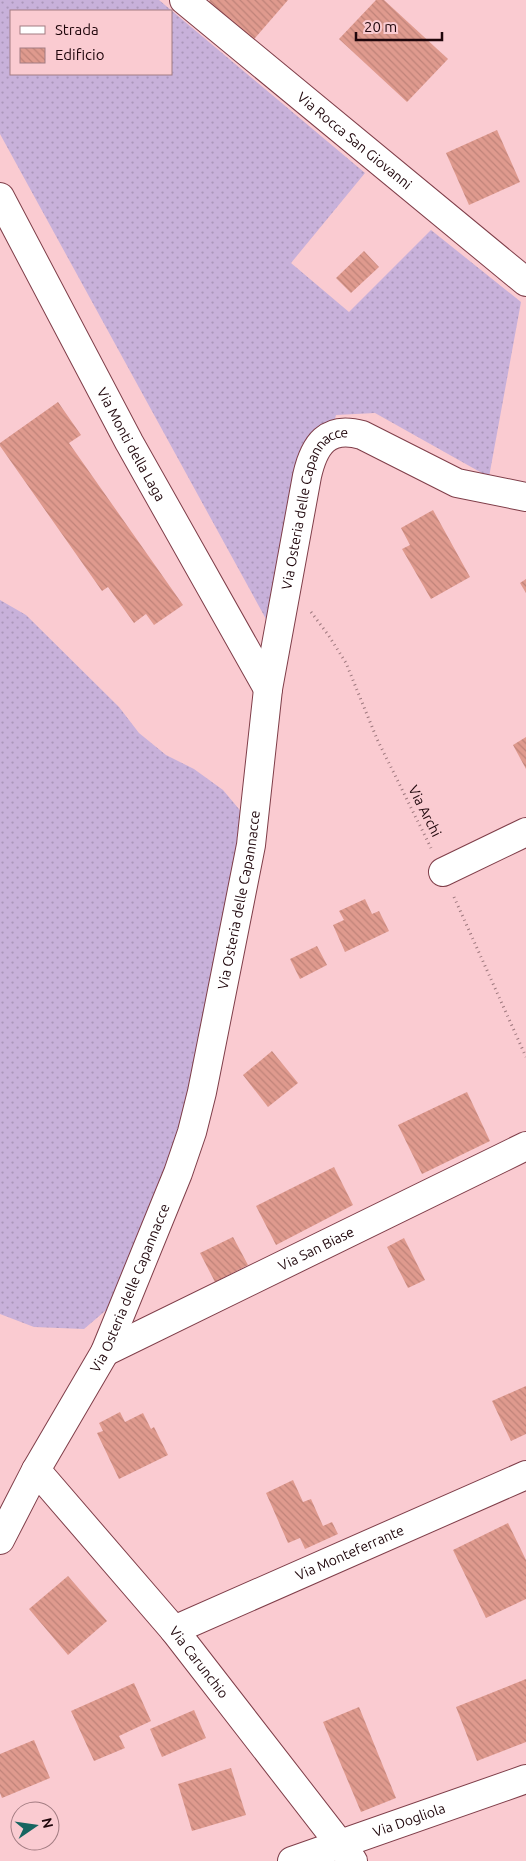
<svg xmlns="http://www.w3.org/2000/svg" width="526" height="1861" font-family="Ubuntu,sans-serif">
	<style>
		.grass { fill: url(#grass-dots); fill-rule: evenodd }
		.building { fill: url(#building-back-hatch) }
		.lines { fill: none; stroke-linecap: round; stroke-linejoin: round }
		.street-casing { stroke: #7f3e49; stroke-width: 30 }
		.path { stroke: #9e787e; stroke-width: 3; stroke-dasharray: 1 4; stroke-linecap: butt }
		.street { stroke: #fff; stroke-width: 28 }
		.labels { text-anchor: middle; stroke-width: 4.5; stroke-linejoin: round; paint-order: stroke }
		.street-label { font-size: 14px; fill: #1f060b; stroke: #facbd1 }
	</style>
	<defs>
		<pattern id="grass-dots" width="8" height="8" patternUnits="userSpaceOnUse" patternTransform="scale(1.25)"><rect width="8" height="8" fill="#c8b1da"/><path d="M2 2h.1M6 6h.1" fill="none" stroke="#ab97ba" stroke-width="1.8" stroke-linecap="round"/></pattern>
		<pattern id="building-back-hatch" width="6" height="6" patternUnits="userSpaceOnUse" patternTransform="scale(1.25)"><rect width="6" height="6" fill="#df9a8e"/><path d="M-1 5l2 2M0 0l6 6M5-1l2 2" fill="none" stroke="#bf8379"/></pattern>
	</defs>
	<rect width="100%" height="100%" fill="#facbd1"/>
	<g class="grass">
		<path d="M0,0H159L365,173L291,263L349,312L431,230L521,302L489,477L375,413L336,415L272,630L0,134ZM11,11H171V74H11Z"/>
		<polygon points="0,600 26,615 119,707 139,733 166,755 194,769 223,790 244,815 184,1136 118,1300 84,1329 34,1327 0,1314"/>
	</g>
	<g class="building">
		<polygon points="210,0 288,0 250,44 205,5"/>
		<polygon points="376,0 384,0 448,59 407,102 339,39"/>
		<polygon points="497,130 520,182 469,205 446,153"/>
		<polygon points="364,251 379,267 351,293 336,278"/>
		<polygon points="58,402 81,435 69,443 183,605 154,625 146,614 134,623 108,587 102,591 0,446 0,443"/>
		<polygon points="433,510 470,577 431,599 402,549 410,545 401,528"/>
		<polygon points="526,579 526,593 520,583"/>
		<polygon points="526,737 526,769 513,745"/>
		<polygon points="365,899 372,914 379,911 389,931 345,952 333,925 344,920 339,911"/>
		<polygon points="317,946 327,965 300,979 290,959"/>
		<polygon points="272,1051 298,1083 268,1107 243,1075"/>
		<polygon points="467,1092 490,1141 422,1174 398,1125"/>
		<polygon points="334,1167 353,1205 276,1245 256,1206"/>
		<polygon points="233,1237 248,1265 215,1282 200,1253"/>
		<polygon points="404,1238 425,1280 408,1288 387,1247"/>
		<polygon points="526,1386 526,1434 511,1441 492,1401"/>
		<polygon points="120,1412 125,1422 143,1413 151,1429 154,1427 168,1455 119,1479 97,1433 103,1431 99,1423"/>
		<polygon points="293,1480 303,1502 311,1499 323,1526 332,1522 338,1534 305,1549 300,1538 288,1543 266,1493"/>
		<polygon points="508,1523 526,1560 526,1599 486,1618 453,1550"/>
		<polygon points="68,1576 107,1621 68,1655 29,1609"/>
		<polygon points="526,1679 526,1742 477,1761 456,1707"/>
		<polygon points="134,1683 151,1721 119,1736 125,1748 94,1761 71,1711"/>
		<polygon points="359,1707 396,1798 361,1812 323,1722"/>
		<polygon points="194,1710 206,1738 162,1757 150,1729"/>
		<polygon points="34,1740 50,1778 2,1798 0,1793 0,1754"/>
		<polygon points="231,1768 246,1815 192,1831 178,1784"/>
	</g>
	<g class="lines">
		<defs>
			<g id="street">
				<path id="s1" d="M184,0L526,282"/>
				<path id="s2" d="M0,197L129,442L268,689"/>
				<polyline points="443,872 526,832"/>
				<path id="s3" d="M105,1352L526,1146"/>
				<path id="s4" d="M36,1470L174,1630L353,1861"/>
				<path id="s5" d="M0,1540L36,1470L105,1352L178,1173L192,1132L202,1092L251,845L268,689L307,476C314,445 327,425 362,435L457,483L526,497"/>
				<path id="s6" d="M174,1630L526,1475"/>
				<path id="s7" d="M292,1861L526,1779"/>
			</g>
		</defs>
		<use href="#street" class="street-casing"/>
		<g class="path">
			<polyline points="311,612 329,636 346,663 377,739 431,848"/>
			<polyline points="454,897 526,1057"/>
		</g>
		<use href="#street" class="street"/>
	</g>
	<g class="labels">
		<g class="street-label">
			<text dy="5" stroke="none"><textPath href="#s1" startOffset="221">Via Rocca San Giovanni</textPath></text>
			<text dy="5" stroke="none"><textPath href="#s2" startOffset="280">Via Monti della Laga</textPath></text>
			<text dy="5" stroke="none"><textPath href="#s5" startOffset="1094">Via Osteria delle Capannacce</textPath></text>
			<text transform="translate(425 811) rotate(63)" y="5">Via Archi</text>
			<text dy="5" stroke="none"><textPath href="#s5" startOffset="689">Via Osteria delle Capannacce</textPath></text>
			<text dy="5" stroke="none"><textPath href="#s3" startOffset="235">Via San Biase</textPath></text>
			<text dy="5" stroke="none"><textPath href="#s5" startOffset="284">Via Osteria delle Capannacce</textPath></text>
			<text dy="5" stroke="none"><textPath href="#s6" startOffset="192">Via Monteferrante</textPath></text>
			<text dy="5" stroke="none"><textPath href="#s4" startOffset="252">Via Carunchio</textPath></text>
			<text dy="5" stroke="none"><textPath href="#s7" startOffset="124">Via Dogliola</textPath></text>
		</g>
	</g>
	<rect x="10" y="10" width="162" height="65" fill="#facbd1" stroke="#a27c82"/>
	<rect x="20" y="26" width="25" height="8" fill="#ffffff" stroke="#a27c82"/>
	<text x="55" y="35" font-size="15" fill="#1f060b">Strada</text>
	<rect x="20" y="48" width="25" height="15" fill="url(#building-back-hatch)" stroke="#a27c82"/>
	<text x="55" y="60" font-size="15" fill="#1f060b">Edificio</text>
	<g transform="translate(35 1826) rotate(77)"><circle r="24" fill="#facbd1" stroke="#a27c82"/>
	<path d="M0-4L9 19L0 12L-9 19Z" fill="#176561"/>
	<text y="-8" font-size="14" font-weight="bold" text-anchor="middle" fill="#1f060b">N</text>
	</g>
	<path d="M356 32v8h86v-8" fill="none" stroke="#1f060b" stroke-width="2.5"/>
	<text x="364" y="32" font-size="15" fill="#1f060b" stroke="#facbd1" stroke-width="4" paint-order="stroke">20 m</text>
</svg>
